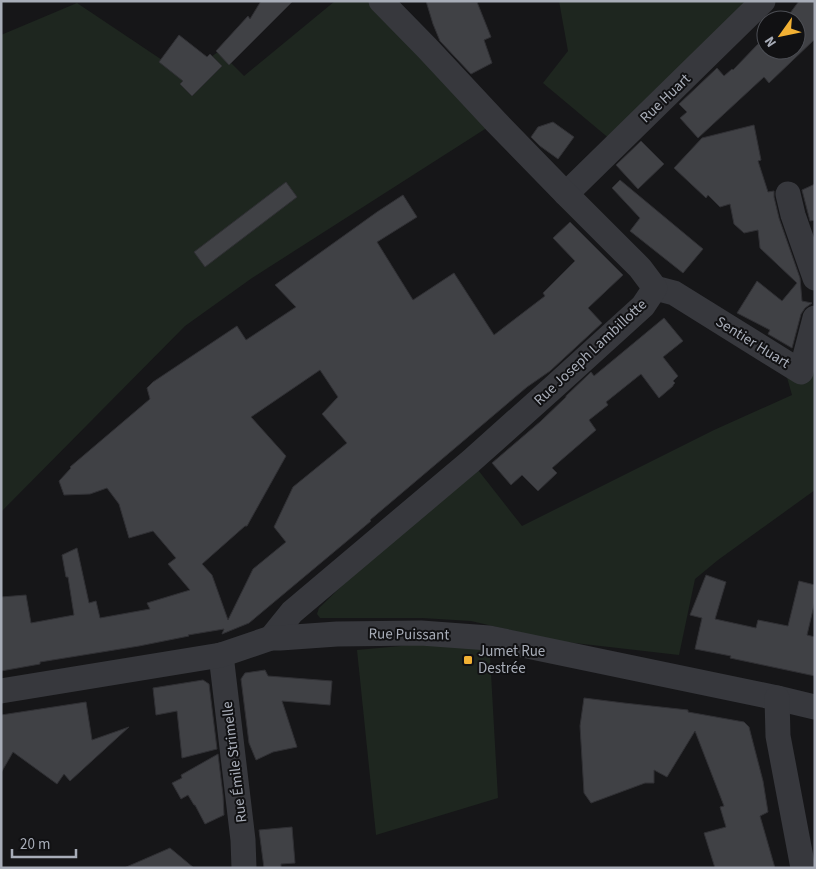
<svg xmlns="http://www.w3.org/2000/svg" width="816" height="869" font-family="'Source Sans 3',sans-serif">
	<style>
		.green { fill: #1e261f }
		.building { fill: #404145; stroke: #303034; fill-rule: evenodd }
		.lines { fill: none; stroke-linecap: round; stroke-linejoin: round }
		.minor { stroke: #37383d; stroke-width: 25 }
		.poi-dot { fill: #f2b134; stroke: #111113; stroke-width: 2 }
		.labels { text-anchor: middle; stroke-width: 4; stroke-linejoin: round; paint-order: stroke }
		.street-label { font-size: 15px; fill: #a8adb8; stroke: #111113 }
		.poi-label { font-size: 15px; fill: #a8adb8; stroke: #111113; text-anchor: start }
	</style>
	<rect width="100%" height="100%" fill="#161618"/>
	<g class="green">
		<polygon points="335,1 374,1 496,122 252,278 185,326 1,512 1,35 77,3 186,76 219,51 244,76"/>
		<polygon points="559,1 763,1 617,145 543,83 568,51"/>
		<polygon points="815,329 815,490 718,560 695,579 679,655 557,641 471,621 422,618 320,618 317,614 319,608 471,461 522,526 714,430 792,395 782,360 801,372"/>
		<polygon points="489,638 498,798 376,835 357,650"/>
	</g>
	<g class="building">
		<polygon points="261,1 293,1 229,65 216,51 248,16 250,19"/>
		<polygon points="426,1 477,2 491,37 484,40 492,63 471,74 440,41 433,24"/>
		<polygon points="799,1 815,1 815,39 769,83 764,77 698,138 680,118 687,112 679,104 717,68 724,76 732,69 733,70 758,44 760,45 766,40 766,50 796,50 796,20 785,20"/>
		<polygon points="179,35 207,57 210,54 222,66 192,96 180,84 183,81 159,62"/>
		<polygon points="553,122 574,137 558,159 540,146 531,137 538,127"/>
		<polygon points="754,125 761,160 758,161 768,192 774,191 774,197 779,218 800,278 802,301 812,303 805,308 801,314 792,348 768,334 770,330 737,313 757,281 782,301 797,283 760,248 758,230 744,233 734,224 730,204 720,207 708,195 706,198 674,168 702,138"/>
		<polygon points="641,141 664,164 638,189 616,165"/>
		<polygon points="620,180 703,249 683,273 630,231 640,218 612,188"/>
		<polygon points="286,182 297,197 205,267 194,252"/>
		<polygon points="815,184 815,220 810,221 802,190"/>
		<path d="M403,195L417,217L377,242L413,300L454,273L494,335L545,296L543,293L575,261L553,238L570,222L623,275L588,308L602,323L550,371L527,387L370,520L371,521L249,623L222,634L224,629L188,635L189,636L139,646L40,662V664L1,671V597L26,595L31,623L74,615L68,577H66L62,555L77,548L89,603L96,601L100,618L150,609L147,603L190,590L168,564L176,558L153,531L129,538L119,504L107,488L90,494L64,495L59,481L71,468L70,467L150,399L147,388L153,382L237,326L246,340L296,307L275,285L377,212ZM320,370L338,397L322,414L347,443L293,487L274,527L286,542L253,569L228,620L212,575L202,564L245,526H247L286,456L251,417Z"/>
		<polygon points="664,318 683,341 663,357 678,376 673,381 675,383 673,385 673,386 659,398 641,374 606,402 608,405 589,420 596,430 552,468 557,473 538,491 522,475 511,485 492,463 541,421 566,397 566,396 591,372 594,376"/>
		<polygon points="706,575 726,582 715,619 756,628 758,620 788,626 799,581 815,585 815,601 807,635 815,637 815,676 730,658 731,656 695,649 702,618 690,615"/>
		<polygon points="265,670 268,676 332,681 330,705 282,701 297,747 273,752 256,760 249,743 241,679 245,673"/>
		<polygon points="203,680 209,684 217,749 182,758 177,711 156,715 153,688"/>
		<polygon points="584,698 624,703 688,710 688,712 744,722 749,727 763,781 768,812 760,816 775,868 715,868 704,833 726,827 720,807 724,806 695,731 667,777 654,770 654,783 645,783 591,803 584,793 580,726"/>
		<polygon points="86,702 92,740 129,727 70,781 64,774 57,784 13,752 1,773 1,715"/>
		<polygon points="218,754 223,795 224,815 205,824 195,805 194,805 188,795 181,799 172,783 182,778 181,775"/>
		<polygon points="292,827 295,863 281,864 281,868 264,868 259,830"/>
		<polygon points="170,848 194,868 124,868"/>
	</g>
	<g class="lines">
		<g class="minor">
			<polyline points="566,194 763,1"/>
			<polyline points="788,194 793,215 815,278"/>
			<polyline points="655,288 674,293 801,372 815,318"/>
			<polyline points="271,638 292,612 471,461 556,385 643,306 655,288 640,268 566,194 496,122 427,48 381,1"/>
			<polyline points="221,655 243,840 244,868"/>
			<polyline points="1,691 221,655 271,638 280,638 337,634 421,633 489,638 777,698 815,707"/>
			<polyline points="777,698 778,736 803,868"/>
		</g>
	</g>
	<rect class="poi-dot" x="463" y="655" width="10" height="10" rx="2.5"/>
	<g class="labels">
		<g class="street-label">
			<text transform="translate(665 98) rotate(-44)" y="5">Rue Huart</text>
			<text transform="translate(753 342) rotate(32)" y="5">Sentier Huart</text>
			<text transform="translate(590 352) rotate(-43)" y="5">Rue Joseph Lambillotte</text>
			<text transform="translate(409 634) rotate(1)" y="5">Rue Puissant</text>
			<text transform="translate(234 762) rotate(-97)" y="5">Rue Émile Strimelle</text>
		</g>
		<g class="poi-label">
			<text x="478" y="656">Jumet Rue<tspan x="478" dy="17">Destrée</tspan></text>
		</g>
	</g>
	<rect width="816" height="869" fill="none" stroke="#a8adb8" stroke-width="5"/>
	<g transform="translate(781 35) rotate(237)"><circle r="24" fill="#111113" stroke="#4d4f55"/>
	<path d="M0-4L9 19L0 12L-9 19Z" fill="#f2b134"/>
	<text y="-8" font-size="14" font-weight="bold" text-anchor="middle" fill="#a8adb8">N</text>
	</g>
	<path d="M12 849v8h64v-8" fill="none" stroke="#a8adb8" stroke-width="2.5"/>
	<text x="20" y="849" font-size="15" fill="#a8adb8" stroke="#111113" stroke-width="4" paint-order="stroke">20 m</text>
</svg>
